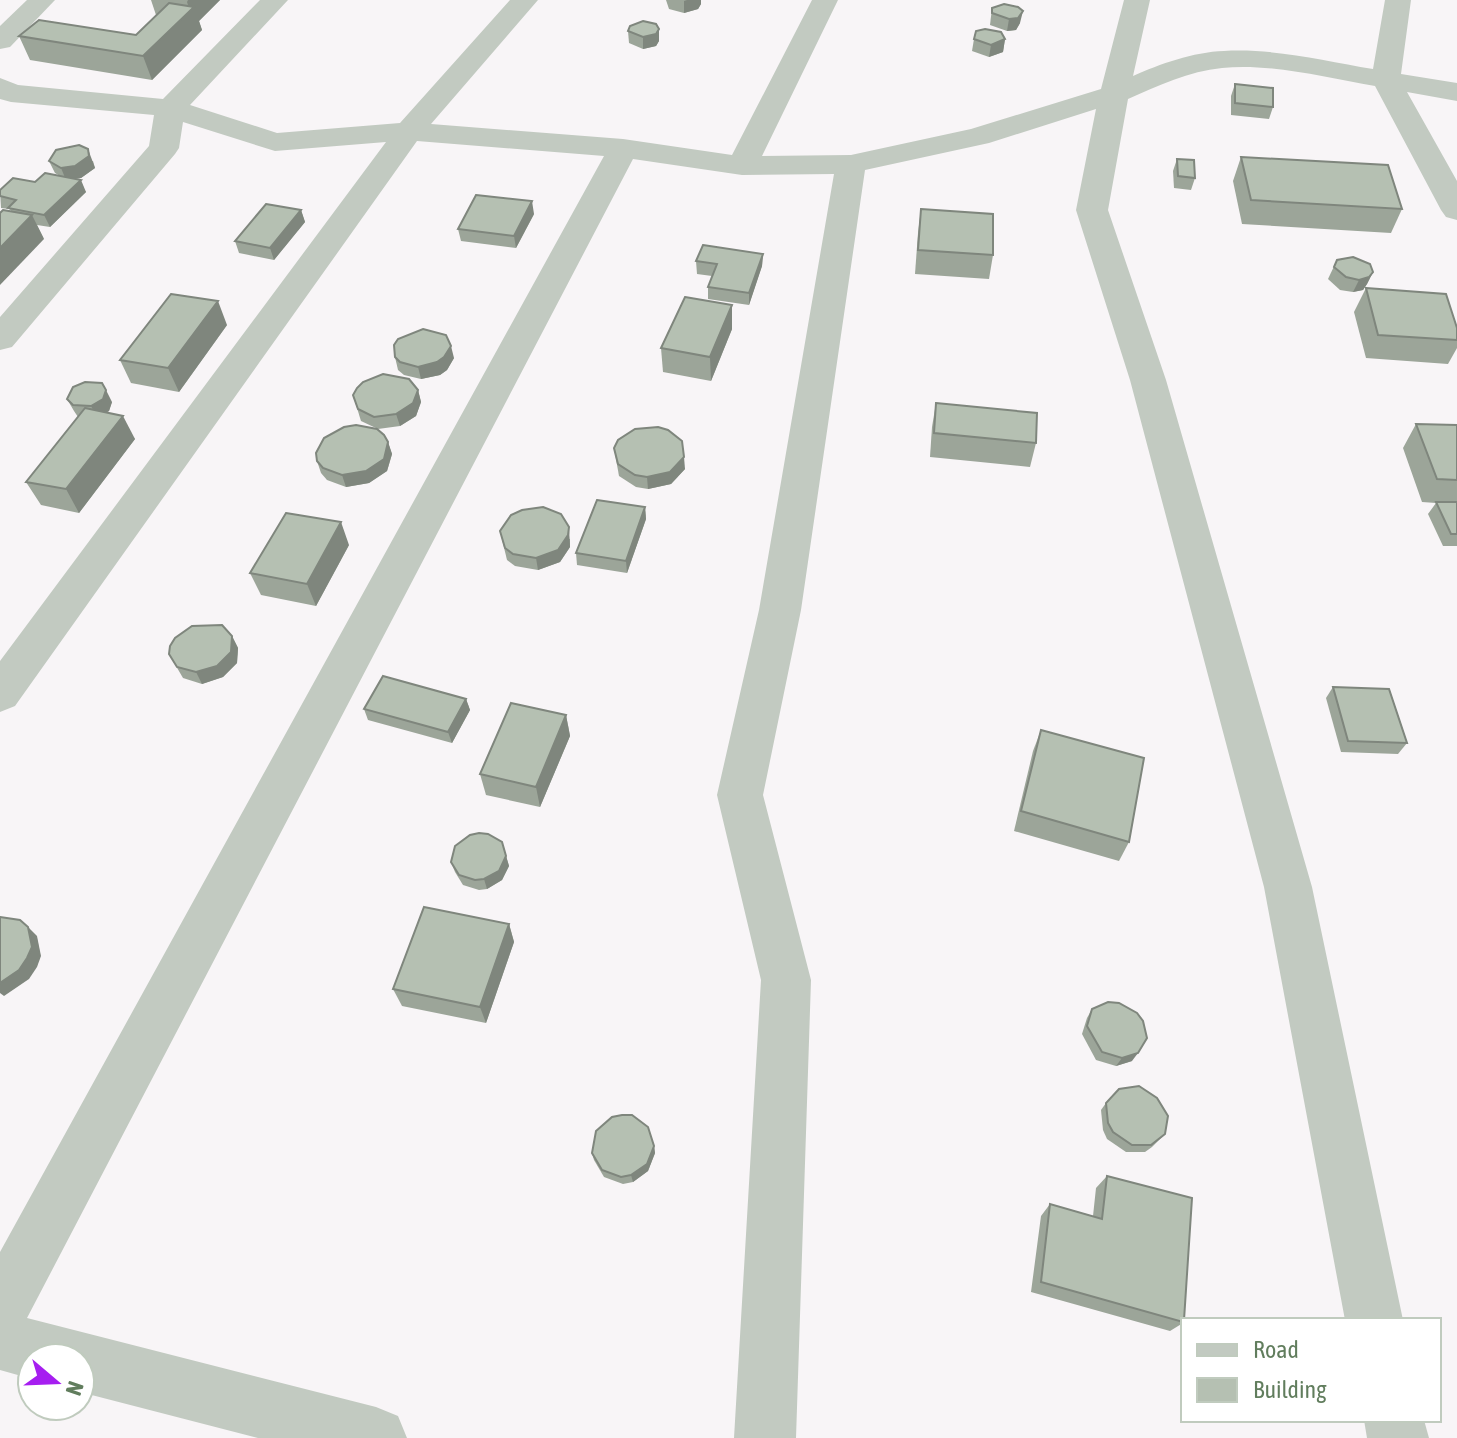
<svg xmlns="http://www.w3.org/2000/svg" width="1457" height="1438" font-family="'Asap Condensed',sans-serif">
	<style>
		.lines { fill: none; stroke-linecap: round; stroke-linejoin: round }
		.minor { fill: #c2cac1; fill-rule: evenodd }
		.wall { fill: #9ca599 }
		.shaded-wall { fill: #7f867d }
		.building { fill: #b5c0b2; stroke: #7f867d; stroke-width: 2 }
	</style>
	<rect width="100%" height="100%" fill="#f8f5f7"/>
	<g class="lines">
		<g class="minor">
			<polygon points="27,0 55,0 10,47 0,49 0,26"/>
			<path d="M260,0H288L190,105L277,133L400,123L510,0H538L431,124L623,139L732,155L812,0H838L762,156L851,155L971,129L1101,89L1124,0H1150L1133,76C1160,64 1193,52 1224,51C1273,48 1325,61 1373,69L1385,0H1411L1401,74L1457,83V101L1407,92L1457,181V220L1446,217L1441,210L1375,86C1326,78 1272,63 1222,68C1189,71 1158,86 1128,99L1108,210L1166,380L1312,887L1403,1320H1345L1264,887L1130,380L1076,210L1096,109L989,143L865,170L801,610L763,795L811,980L796,1438H734L761,980L717,795L759,610L834,174L742,175L633,159L27,1318L376,1407L398,1416L407,1438H258L80,1392V1358H32V1379L0,1370V1252L604,156L417,141L15,706L0,712V661L386,142L275,151L183,122L179,148L175,154L12,347L0,350V317L149,146L154,115L11,102L0,99V78L18,85L163,99Z"/>
			<polygon points="1364,1420 1424,1420 1429,1438 1367,1438"/>
		</g>
	</g>
	<g class="wall">
		<polygon points="151,0 220,0 199,21 202,30 152,80 30,60 19,36 136,35 156,15"/>
		<polygon points="666,0 701,0 701,4 698,9 684,13 669,9"/>
		<polygon points="992,8 1020,23 1016,30 1007,31 990,25"/>
		<polygon points="659,29 659,41 656,46 643,49 629,43 628,31"/>
		<polygon points="974,39 1005,39 1003,52 989,57 972,51"/>
		<polygon points="1235,84 1273,107 1269,119 1231,115 1231,96"/>
		<polygon points="1241,157 1402,209 1391,233 1242,224 1233,181"/>
		<polygon points="1177,159 1195,178 1191,190 1174,188 1173,171"/>
		<polygon points="49,161 93,161 95,168 81,178 75,179 86,192 50,227 37,225 44,239 9,209 1,208 0,190 60,176 55,173"/>
		<polygon points="921,209 993,255 989,279 915,274 918,233"/>
		<polygon points="301,210 305,222 274,260 239,253 235,241"/>
		<polygon points="534,214 516,248 461,241 458,229"/>
		<polygon points="763,254 762,266 749,305 708,299 708,287 712,276 697,274 696,261"/>
		<polygon points="1337,260 1373,272 1367,284 1363,290 1353,292 1340,290 1328,279"/>
		<polygon points="1366,288 1457,328 1457,348 1448,364 1366,358 1354,312"/>
		<polygon points="732,305 732,329 711,381 663,372 661,348"/>
		<polygon points="227,325 179,392 131,383 120,360"/>
		<polygon points="395,357 454,358 447,370 440,375 421,379 404,375 398,370"/>
		<polygon points="418,390 421,402 416,416 400,426 378,429 361,421 353,395"/>
		<polygon points="67,399 112,402 109,411 106,412 135,439 79,513 41,505 26,482 78,417 74,411"/>
		<polygon points="936,403 1036,443 1030,467 930,457 932,427"/>
		<polygon points="1416,424 1457,425 1457,546 1443,546 1428,514 1436,503 1422,502 1403,448"/>
		<polygon points="388,442 392,454 387,471 369,483 346,487 327,480 321,473 317,461"/>
		<polygon points="614,448 685,469 671,484 648,489 636,487 619,476"/>
		<polygon points="645,507 646,519 627,573 577,565 576,553"/>
		<polygon points="500,531 570,539 570,547 560,562 538,570 515,566 507,560"/>
		<polygon points="349,545 316,606 261,595 250,573"/>
		<polygon points="232,636 238,648 237,663 223,677 202,684 183,678 169,654"/>
		<polygon points="1333,687 1407,743 1398,754 1341,752 1326,698"/>
		<polygon points="466,699 470,710 452,743 368,720 364,709"/>
		<polygon points="566,715 570,736 540,807 486,795 480,774"/>
		<polygon points="1041,730 1129,842 1119,861 1014,831 1033,751"/>
		<polygon points="502,842 509,866 502,880 487,889 479,890 463,885 455,872 451,862"/>
		<polygon points="509,924 514,942 486,1023 402,1006 393,989"/>
		<polygon points="1092,1009 1132,1061 1116,1066 1096,1060 1082,1034 1087,1018"/>
		<polygon points="1106,1103 1165,1134 1152,1147 1145,1152 1126,1152 1107,1139 1103,1130 1101,1110"/>
		<polygon points="654,1146 655,1153 648,1171 633,1182 623,1184 604,1177 594,1160 592,1153"/>
		<polygon points="1107,1176 1183,1320 1183,1323 1170,1331 1031,1292 1041,1216 1050,1204 1093,1216 1096,1188"/>
	</g>
	<g class="shaded-wall">
		<polygon points="188,0 220,0 199,21 202,30 152,80 143,56 190,11 187,2"/>
		<polygon points="687,0 701,0 701,4 698,9 684,13 684,1"/>
		<polygon points="1023,11 1020,23 1016,30 1007,31 1009,19"/>
		<polygon points="659,29 659,41 656,46 643,49 643,37"/>
		<polygon points="1005,39 1003,52 989,57 991,45"/>
		<polygon points="88,149 95,168 81,178 66,180 61,168"/>
		<polygon points="81,180 86,192 50,227 44,215"/>
		<polygon points="532,201 534,214 516,248 514,236"/>
		<polygon points="301,210 305,222 274,260 270,248"/>
		<polygon points="32,215 44,239 0,285 0,248"/>
		<polygon points="763,254 762,266 749,305 749,293"/>
		<polygon points="1373,272 1367,284 1363,290 1353,292 1359,280"/>
		<polygon points="218,301 227,325 179,392 168,368"/>
		<polygon points="732,305 732,329 711,381 710,357"/>
		<polygon points="451,346 454,358 447,370 440,375 421,379 418,367"/>
		<polygon points="106,390 112,402 109,411 97,418 91,406"/>
		<polygon points="418,390 421,402 416,416 400,426 396,414"/>
		<polygon points="123,416 135,439 79,513 66,489"/>
		<polygon points="388,442 392,454 387,471 369,483 346,487 342,475"/>
		<polygon points="684,457 685,469 671,484 648,489 647,477"/>
		<polygon points="645,507 646,519 627,573 626,561"/>
		<polygon points="341,522 349,545 316,606 307,584"/>
		<polygon points="569,527 570,547 560,562 538,570 536,558"/>
		<polygon points="232,636 238,648 237,663 223,677 202,684 196,672"/>
		<polygon points="466,699 470,710 452,743 448,732"/>
		<polygon points="566,715 570,736 540,807 536,787"/>
		<polygon points="506,856 509,866 502,880 487,889 484,879"/>
		<polygon points="509,924 514,942 486,1023 480,1007"/>
		<polygon points="28,927 37,936 41,956 37,967 29,979 4,996 0,993 0,983"/>
		<polygon points="1138,1053 1132,1061 1116,1066 1122,1058"/>
		<polygon points="654,1146 655,1153 648,1171 633,1182 631,1175"/>
	</g>
	<g class="building">
		<polygon points="169,3 194,7 143,56 19,36 39,20 136,35"/>
		<polygon points="1004,4 1018,7 1023,11 1018,18 1009,19 992,13 992,8"/>
		<polygon points="643,21 656,24 659,29 656,34 643,37 628,31 630,26"/>
		<polygon points="985,29 1001,32 1005,39 991,45 974,39 976,31"/>
		<polygon points="1235,84 1273,88 1273,107 1235,103"/>
		<polygon points="79,145 88,149 89,156 75,166 61,168 49,161 56,150"/>
		<polygon points="1241,157 1388,165 1402,209 1251,200"/>
		<polygon points="1177,159 1194,160 1195,178 1178,176"/>
		<polygon points="45,173 81,180 44,215 8,208 16,200 0,196 0,190 13,178 35,182"/>
		<polygon points="476,195 532,201 514,236 458,229"/>
		<polygon points="266,204 301,210 270,248 235,241"/>
		<polygon points="921,209 993,214 993,255 918,250"/>
		<polygon points="3,210 32,215 0,248 0,213"/>
		<polygon points="703,245 763,254 749,293 708,287 717,264 696,261"/>
		<polygon points="1353,257 1370,264 1373,272 1369,277 1359,280 1346,277 1334,267 1337,260"/>
		<polygon points="1366,288 1446,294 1457,328 1457,340 1378,335"/>
		<polygon points="171,294 218,301 168,368 120,360"/>
		<polygon points="685,297 732,305 710,357 661,348"/>
		<polygon points="423,329 446,335 451,346 444,357 437,362 418,367 400,362 395,357 394,345 398,339"/>
		<polygon points="383,374 409,379 418,390 413,403 396,414 374,417 358,409 353,395 357,388 363,382"/>
		<polygon points="85,382 102,383 106,390 103,399 91,406 73,405 67,399 73,387"/>
		<polygon points="936,403 1037,413 1036,443 934,433"/>
		<polygon points="85,408 123,416 66,489 26,482"/>
		<polygon points="1416,424 1457,425 1457,480 1437,479"/>
		<polygon points="356,425 377,429 384,435 388,442 384,459 366,471 342,475 323,468 317,461 316,453 324,438 344,427"/>
		<polygon points="658,427 668,430 682,441 684,457 670,472 647,477 635,475 618,464 614,448 618,440 635,429"/>
		<polygon points="597,500 645,507 626,561 576,553"/>
		<polygon points="1436,502 1457,502 1457,534 1451,534"/>
		<polygon points="543,507 561,514 569,527 568,535 558,550 536,558 513,554 505,548 500,531 511,515 522,510"/>
		<polygon points="286,513 341,522 307,584 250,573"/>
		<polygon points="222,625 232,636 231,652 217,666 196,672 177,667 169,654 170,646 175,638 192,626"/>
		<polygon points="383,676 466,699 448,732 364,709"/>
		<polygon points="1333,687 1389,689 1407,743 1348,741"/>
		<polygon points="511,703 566,715 536,787 480,774"/>
		<polygon points="1041,730 1144,758 1129,842 1021,811"/>
		<polygon points="479,833 488,834 502,842 506,856 499,871 484,879 475,880 459,875 451,862 455,846 470,835"/>
		<polygon points="424,907 509,924 480,1007 393,989"/>
		<polygon points="0,917 20,920 28,927 32,947 27,958 19,970 0,983"/>
		<polygon points="1108,1002 1119,1003 1137,1013 1143,1021 1147,1038 1138,1053 1122,1058 1102,1052 1087,1026 1092,1009"/>
		<polygon points="1139,1086 1157,1098 1168,1116 1165,1134 1151,1145 1132,1145 1113,1132 1108,1123 1106,1103 1119,1089"/>
		<polygon points="622,1115 632,1115 648,1127 654,1146 647,1164 631,1175 621,1177 602,1170 592,1153 596,1131 612,1117"/>
		<polygon points="1107,1176 1192,1198 1184,1320 1183,1320 1183,1322 1041,1282 1050,1204 1102,1219"/>
	</g>
	<rect x="1181" y="1318" width="260" height="104" fill="#ffffff" stroke="#c0cbbe" stroke-width="2"/>
	<rect x="1197" y="1344" width="40" height="12" fill="#c2cac1" stroke="#c0cbbe" stroke-width="2"/>
	<text x="1253" y="1358" font-size="24" fill="#617d5d">Road</text>
	<rect x="1197" y="1378" width="40" height="24" fill="#b5c0b2" stroke="#c0cbbe" stroke-width="2"/>
	<text x="1253" y="1398" font-size="24" fill="#617d5d">Building</text>
	<g transform="translate(56 1382) rotate(109)"><circle r="38" fill="#ffffff" stroke="#c0cbbe" stroke-width="2"/>
	<path d="M0-6L14 30L0 20L-14 30Z" fill="#a61ef0"/>
	<text y="-12" font-size="22" font-weight="bold" text-anchor="middle" fill="#617d5d">N</text>
	</g>
</svg>
